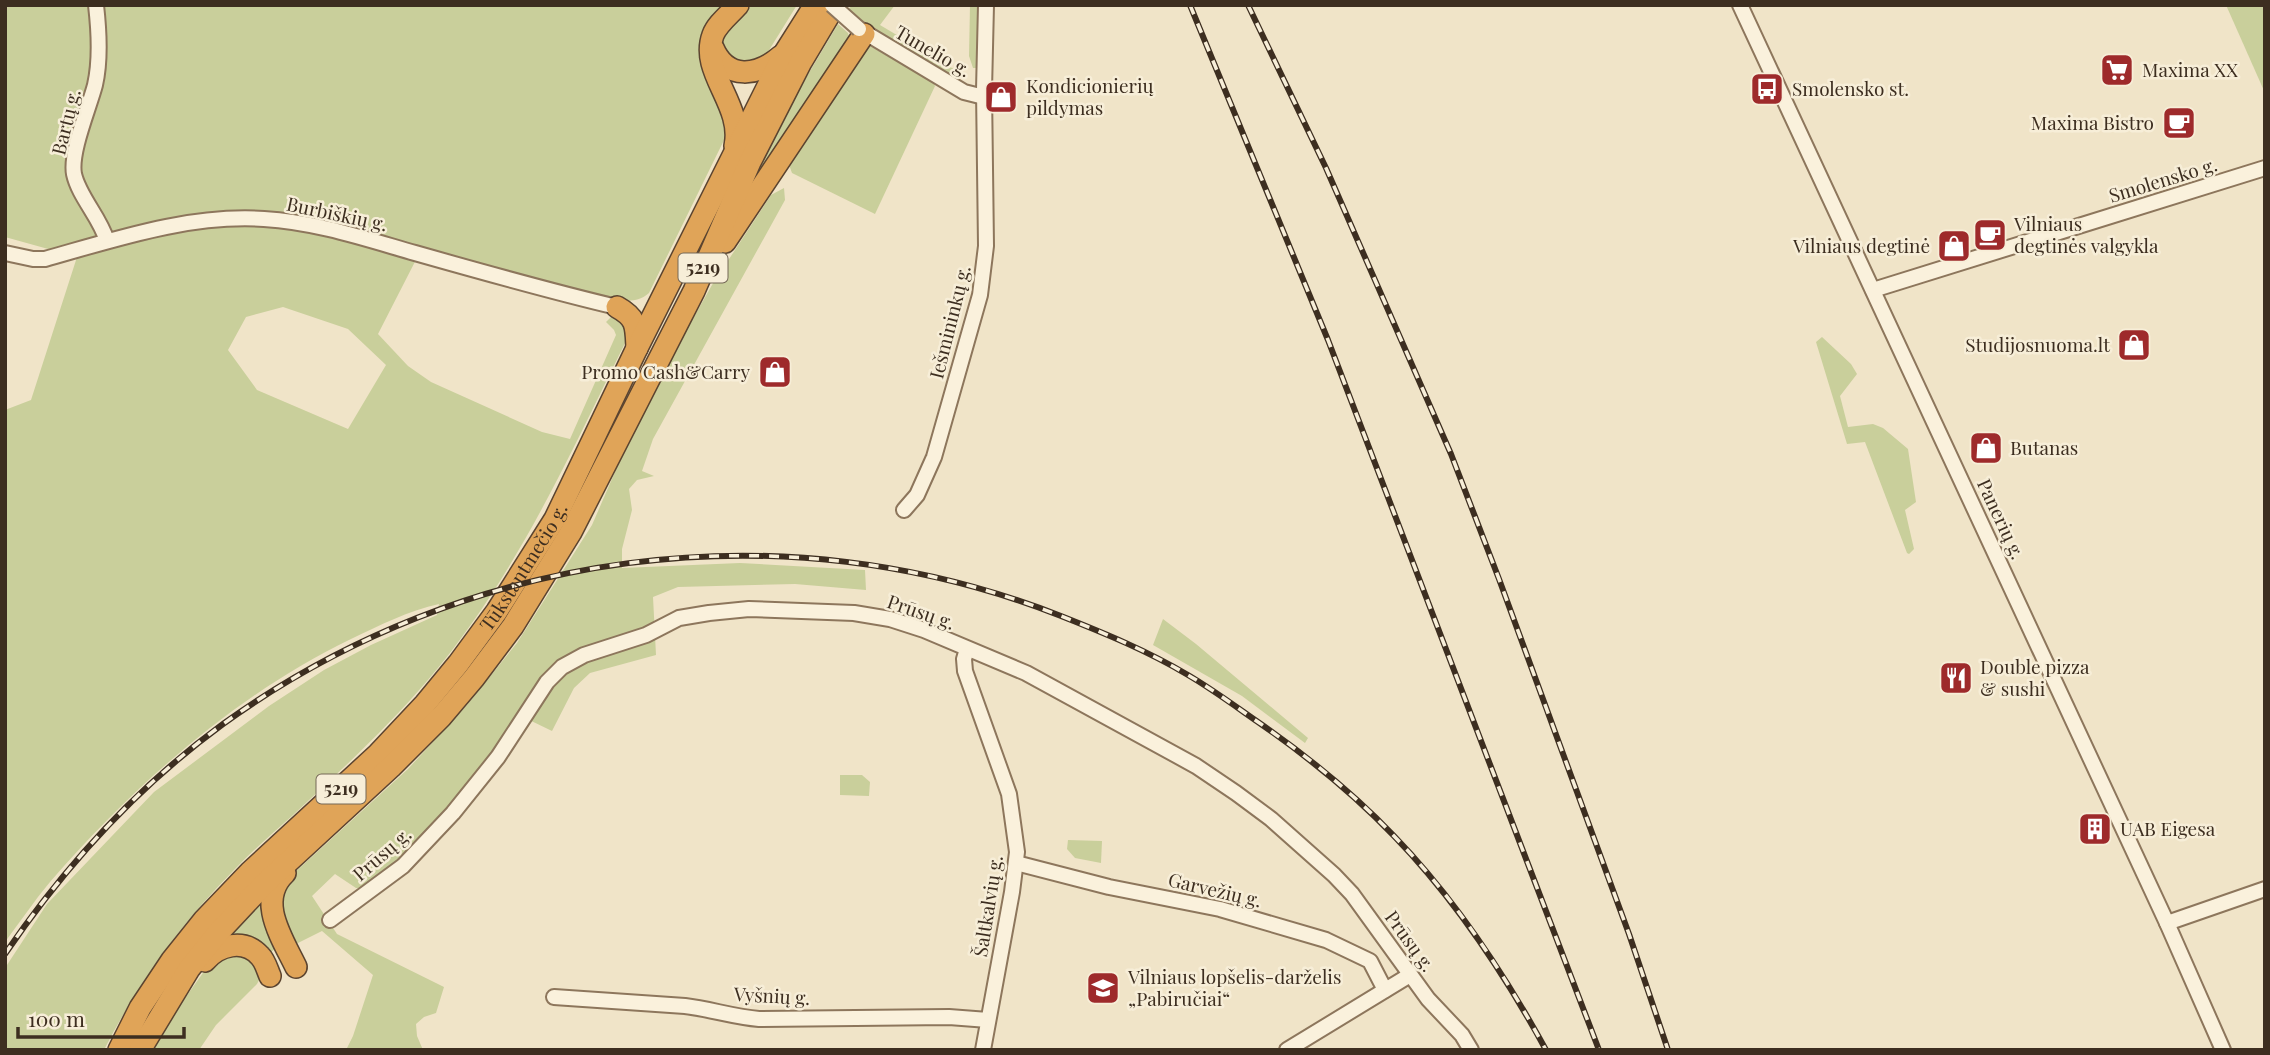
<svg xmlns="http://www.w3.org/2000/svg" width="2270" height="1055" font-family="'Playfair Display',serif">
	<style>
		.green { fill: #c9cf9b; fill-rule: evenodd }
		.lines { fill: none; stroke-linecap: round; stroke-linejoin: round }
		.minor-casing { stroke: #8d765c; stroke-width: 18 }
		.highway-casing { stroke: #5b4430; stroke-width: 24 }
		.minor { stroke: #faf1dc; stroke-width: 14 }
		.highway { stroke: #e0a458; stroke-width: 21 }
		.rail-casing { stroke: #3d2e20; stroke-width: 6 }
		.rail { stroke: #f7eed8; stroke-width: 3.5; stroke-dasharray: 10; stroke-linecap: butt }
		.minor-bridge-casing { stroke: #8d765c; stroke-width: 18; stroke-linecap: butt }
		.minor-bridge { stroke: #faf1dc; stroke-width: 14 }
		.labels { text-anchor: middle; stroke-width: 5; stroke-linejoin: round; paint-order: stroke }
		.shield { fill: #f7eed8; stroke: #756857; stroke-width: 2 }
		.shield-label { font-size: 18px; font-weight: bold; fill: #3d2e20 }
		.street-label { font-size: 19px; fill: #3d2e20; stroke: #f7eed8 }
		.poi-label { font-size: 19px; fill: #3d2e20; stroke: #f7eed8; text-anchor: start }
	</style>
	<rect width="100%" height="100%" fill="#f0e4c8"/>
	<g class="green">
		<path d="M5,5H726L710,23L729,120L727,134L649,293C635,305 621,300 605,297L422,248L378,334L408,366L431,382L542,432L570,439L616,335L614,330L606,322L615,313L630,333C570,454 516,577 427,681C386,729 339,772 292,816C273,833 252,851 234,870C181,923 138,983 104,1050H5V968L47,904L154,792L269,706L324,670L371,645L437,615L439,604C410,610 378,626 351,639C234,696 134,785 50,882C34,901 20,922 5,942V410L31,400L77,257L5,237ZM283,307L348,329L386,365L348,429L257,390L228,350L246,317Z"/>
		<path d="M752,5H797L761,63L731,64C726,52 720,44 725,32Z"/>
		<path d="M852,5H895L880,25L952,68L963,67C963,75 956,76 951,78L870,31L849,9Z"/>
		<polygon points="970,5 979,5 978,59 976,68 973,68 969,56"/>
		<polygon points="2226,5 2265,5 2265,93"/>
		<polygon points="838,24 848,33 850,40 743,202 794,98"/>
		<polygon points="870,46 933,82 935,86 875,214 792,173 788,162 860,52"/>
		<polygon points="784,188 785,200 653,439 642,471 654,476 637,480 629,489 632,510 622,549 622,568 740,563 865,570 866,590 795,584 678,587 653,597 656,655 590,673 574,688 552,731 521,716 499,749 441,817 394,866 363,888 356,888 335,874 312,896 337,934 444,987 436,1013 424,1017 416,1024 417,1036 423,1050 346,1050 353,1036 373,975 322,931 294,945 281,920 282,884 408,769 466,706 517,643 592,525 618,465 678,345 712,285 771,195"/>
		<polygon points="1822,337 1851,364 1857,374 1840,396 1848,427 1873,424 1883,428 1908,449 1916,502 1905,510 1914,549 1909,554 1907,553 1865,442 1847,444 1816,342"/>
		<polygon points="1163,619 1196,644 1308,738 1305,743 1242,696 1153,645"/>
		<polygon points="840,775 862,775 870,782 869,796 840,795"/>
		<polygon points="1068,840 1102,841 1101,863 1075,858 1067,849"/>
		<polygon points="262,902 278,947 268,954 228,938"/>
		<polygon points="250,954 260,978 257,984 216,1025 199,1050 153,1050 173,1015 215,956"/>
	</g>
	<g class="lines">
		<defs>
			<g id="minor">
				<path d="M96,5C99,31 101,59 95,85C89,108 70,152 74,174C79,197 100,217 107,241"/>
				<polyline points="1740,5 2167,923 2223,1050"/>
				<polyline points="859,29 964,92 984,97"/>
				<path d="M5,253L33,259H45C116,239 190,214 264,219C316,222 366,239 415,253C482,272 549,291 617,307"/>
				<polyline points="1873,290 2265,168"/>
				<polyline points="904,510 917,495 934,457 980,295 986,246 984,90 986,5"/>
				<polyline points="967,649 964,659 965,671 1009,794 1017,852 1012,892 983,1050"/>
				<polyline points="1016,863 1109,887 1220,909 1326,940 1370,961 1385,990"/>
				<polyline points="330,920 403,866 453,813 498,757 547,682 562,667 584,655 646,635 679,618 709,613 749,609 854,613 890,619 924,630 1026,673 1196,766 1236,793 1271,819 1334,875 1352,894 1428,999 1462,1035 1471,1050"/>
				<polyline points="2167,923 2265,889"/>
				<path d="M554,997L685,1006C710,1009 734,1017 759,1019L949,1017L988,1020"/>
				<polyline points="1287,1050 1410,975"/>
			</g>
			<g id="highway">
				<path d="M713,48C727,81 758,76 781,56"/>
				<path d="M735,146C744,105 699,72 713,35C717,24 730,14 738,5"/>
				<polyline points="725,242 864,34"/>
				<path d="M617,307C637,318 636,326 637,348"/>
				<path d="M285,873C256,900 282,938 296,967"/>
				<path d="M205,961C218,945 244,938 260,956C265,961 267,969 270,976"/>
				<path id="s1" d="M119,1050L140,1008L172,960L204,920L250,872L378,754L425,704L458,664L497,611L555,519L637,348L784,54L815,5"/>
				<polyline points="140,1050 189,969 217,934 263,885 391,767 441,717 474,678 513,626 571,532 694,291 750,162 801,62 835,5"/>
			</g>
		</defs>
		<use href="#minor" class="minor-casing"/>
		<use href="#highway" class="highway-casing"/>
		<use href="#minor" class="minor"/>
		<use href="#highway" class="highway"/>
		<defs>
			<g id="rail">
				<polyline points="1190,5 1328,340 1599,1050"/>
				<polyline points="1248,5 1326,168 1451,454 1499,579 1629,934 1668,1050"/>
				<path d="M5,954C65,866 137,787 223,724C466,549 782,506 1061,616C1104,633 1148,651 1188,675C1212,689 1235,706 1258,722C1307,756 1353,793 1394,836C1456,900 1504,973 1546,1050"/>
			</g>
		</defs>
		<use href="#rail" class="rail-casing"/>
		<use href="#rail" class="rail"/>
		<defs>
			<polyline id="minor-bridge" points="832,5 859,29"/>
		</defs>
		<use href="#minor-bridge" class="minor-bridge-casing"/>
		<use href="#minor-bridge" class="minor-bridge"/>
	</g>
	<defs>
		<symbol id="supermarket-square" viewBox="-11 -11 22 22"><rect x="-9" y="-9" width="18" height="18" rx="4" fill="#9e2a2b" stroke="#f7eed8"/><path d="M-6-5.5h2.5l.6 2H6L4.5 2H-2.5L-4.4-4H-6ZM-1.5 3.2a1.3 1.3 0 1 0 .1 0ZM3 3.2a1.3 1.3 0 1 0 .1 0Z" fill="#fff"/></symbol>
		<symbol id="bus-square" viewBox="-11 -11 22 22"><rect x="-9" y="-9" width="18" height="18" rx="4" fill="#9e2a2b" stroke="#f7eed8"/><path d="M-5-6H5V4H4V6H2V4H-2V6H-4V4H-5ZM-3.5-4V0h7V-4ZM-3.5 1.2v1.5H-2V1.2ZM2 1.2v1.5H3.5V1.2Z" fill="#fff"/></symbol>
		<symbol id="shop-square" viewBox="-11 -11 22 22"><rect x="-9" y="-9" width="18" height="18" rx="4" fill="#9e2a2b" stroke="#f7eed8"/><path d="M-5-2.5h2.3a2.7 3.5 0 0 1 5.4 0H5L5.5 6h-11ZM-1.5-2.5h3a1.5 2.3 0 0 0-3 0Z" fill="#fff"/></symbol>
		<symbol id="cafe-square" viewBox="-11 -11 22 22"><rect x="-9" y="-9" width="18" height="18" rx="4" fill="#9e2a2b" stroke="#f7eed8"/><path d="M-5.5-4.5H6V0H3Q3 3.5 0 3.5H-2.5Q-5.5 3.5-5.5 0ZM3-3.2v2h1.7v-2ZM-6 4.5H4V6H-6Z" fill="#fff"/></symbol>
		<symbol id="restaurant-square" viewBox="-11 -11 22 22"><rect x="-9" y="-9" width="18" height="18" rx="4" fill="#9e2a2b" stroke="#f7eed8"/><path d="M-5-6h1v4h1v-4h1v4h1v-4h1v5L-1.5 .5V6h-2V.5L-5-1ZM5-6V6H3V1.5H1.5Q1.5-4 5-6Z" fill="#fff"/></symbol>
		<symbol id="building-square" viewBox="-11 -11 22 22"><rect x="-9" y="-9" width="18" height="18" rx="4" fill="#9e2a2b" stroke="#f7eed8"/><path d="M-4-6H4V6H1V3H-1V6H-4ZM-2.5-4.3h1.7v1.8h-1.7ZM.8-4.3h1.7v1.8H.8ZM-2.5-1h1.7V.8h-1.7ZM.8-1h1.7V.8H.8Z" fill="#fff"/></symbol>
		<symbol id="school-square" viewBox="-11 -11 22 22"><rect x="-9" y="-9" width="18" height="18" rx="4" fill="#9e2a2b" stroke="#f7eed8"/><path d="M0-5L7-2L0 1L-7-2ZM-4 1L0 2.5L4 1V4Q0 6-4 4Z" fill="#fff"/></symbol>
	</defs>
	<g fill-rule="evenodd">
		<use href="#supermarket-square" x="2098" y="51" width="38" height="38"/>
		<use href="#bus-square" x="1748" y="70" width="38" height="38"/>
		<use href="#shop-square" x="982" y="78" width="38" height="38"/>
		<use href="#cafe-square" x="2160" y="104" width="38" height="38"/>
		<use href="#cafe-square" x="1971" y="216" width="38" height="38"/>
		<use href="#shop-square" x="1935" y="227" width="38" height="38"/>
		<use href="#shop-square" x="2115" y="326" width="38" height="38"/>
		<use href="#shop-square" x="756" y="353" width="38" height="38"/>
		<use href="#shop-square" x="1967" y="429" width="38" height="38"/>
		<use href="#restaurant-square" x="1937" y="659" width="38" height="38"/>
		<use href="#building-square" x="2076" y="810" width="38" height="38"/>
		<use href="#school-square" x="1084" y="969" width="38" height="38"/>
	</g>
	<g class="labels">
		<g class="shield">
			<rect x="678.5" y="253.5" width="49" height="29" rx="5"/>
			<rect x="316.5" y="774.5" width="49" height="29" rx="5"/>
		</g>
		<g class="shield-label">
			<text x="703" y="274">5219</text>
			<text x="341" y="795">5219</text>
		</g>
		<g class="street-label">
			<text transform="translate(933 51) rotate(30)" y="7">Tunelio g.</text>
			<text transform="translate(66 122) rotate(-76)" y="7">Bartų g.</text>
			<text transform="translate(2163 180) rotate(-17)" y="7">Smolensko g.</text>
			<text transform="translate(337 214) rotate(12)" y="7">Burbiškių g.</text>
			<text transform="translate(950 322) rotate(-76)" y="7">Iešmininkų g.</text>
			<text transform="translate(2001 519) rotate(65)" y="7">Panerių g.</text>
			<text dy="7" stroke="none"><textPath href="#s1" startOffset="634">Tūkstantmečio g.</textPath></text>
			<text transform="translate(921 612) rotate(19)" y="7">Prūsų g.</text>
			<text transform="translate(382 854) rotate(-41)" y="7">Prūsų g.</text>
			<text transform="translate(1215 890) rotate(13)" y="7">Garvežių g.</text>
			<text transform="translate(988 906) rotate(-81)" y="7">Šaltkalvių g.</text>
			<text transform="translate(1410 941) rotate(54)" y="7">Prūsų g.</text>
			<text transform="translate(772 996) rotate(3)" y="7">Vyšnių g.</text>
		</g>
		<g class="poi-label">
			<text x="2142" y="77">Maxima XX</text>
			<text x="1026" y="93">Kondicionierių<tspan x="1026" dy="22">pildymas</tspan></text>
			<text x="1792" y="96">Smolensko st.</text>
			<text x="2154" y="130" text-anchor="end">Maxima Bistro</text>
			<text x="2014" y="231">Vilniaus<tspan x="2014" dy="22">degtinės valgykla</tspan></text>
			<text x="1930" y="253" text-anchor="end">Vilniaus degtinė</text>
			<text x="2110" y="352" text-anchor="end">Studijosnuoma.lt</text>
			<text x="750" y="379" text-anchor="end">Promo Cash&amp;Carry</text>
			<text x="2010" y="455">Butanas</text>
			<text x="1980" y="674">Double pizza<tspan x="1980" dy="22">&amp; sushi</tspan></text>
			<text x="2120" y="836">UAB Eigesa</text>
			<text x="1128" y="984">Vilniaus lopšelis-darželis<tspan x="1128" dy="22">„Pabiručiai“</tspan></text>
		</g>
	</g>
	<rect width="2270" height="1055" fill="none" stroke="#3d2e20" stroke-width="14"/>
	<path d="M18 1027v10h166v-10" fill="none" stroke="#3d2e20" stroke-width="3.5"/>
	<text x="28" y="1027" font-size="21" fill="#3d2e20" stroke="#f7eed8" stroke-width="5" paint-order="stroke">100 m</text>
</svg>
